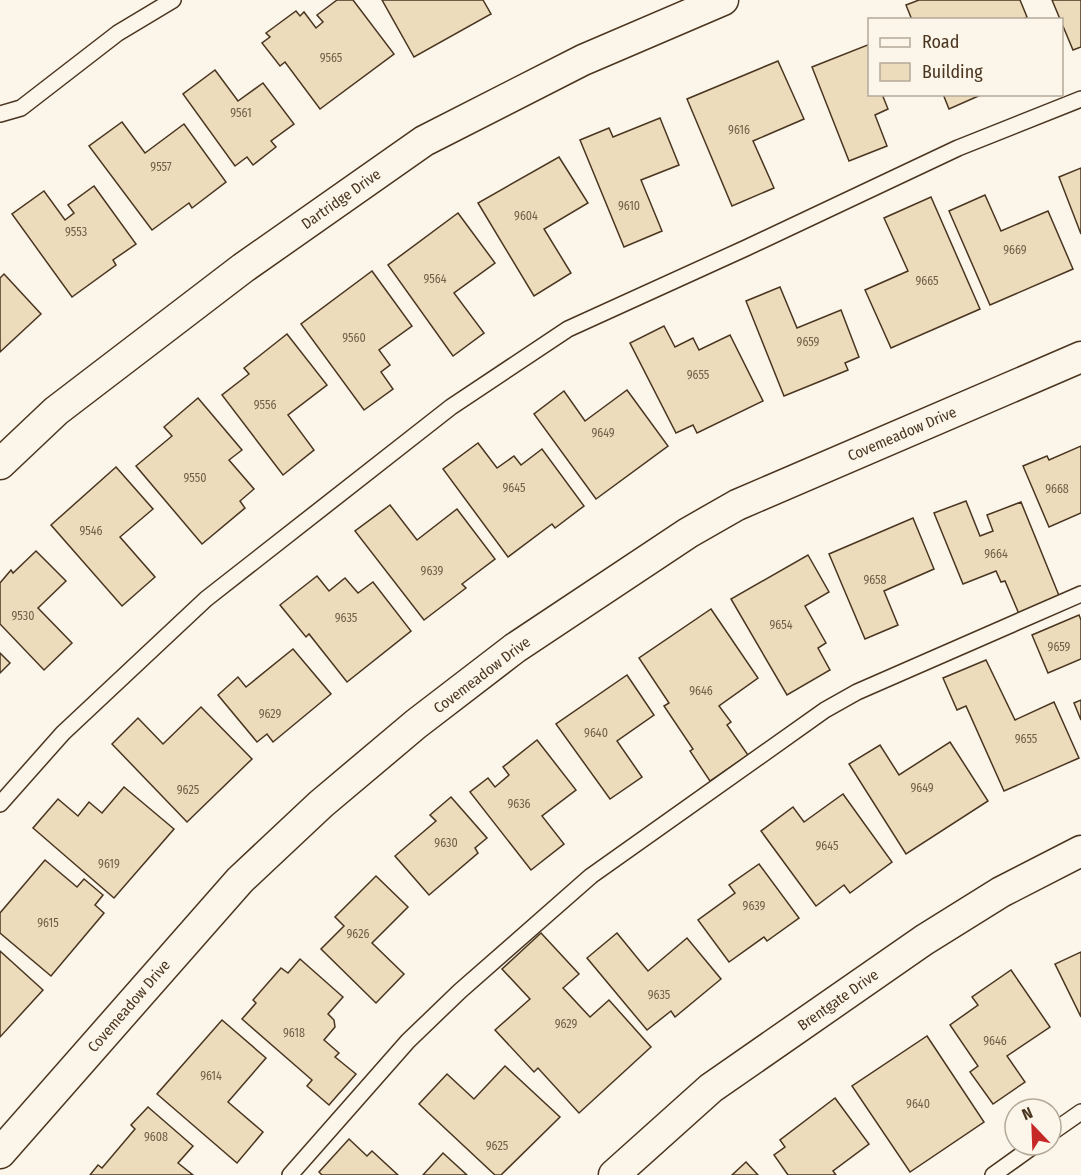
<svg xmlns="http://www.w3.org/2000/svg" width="1081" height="1175" font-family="'Fira Sans Condensed',sans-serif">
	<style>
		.building { fill: #ecdcbc; stroke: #4a3520; stroke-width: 1.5 }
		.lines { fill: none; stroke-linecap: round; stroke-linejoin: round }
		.service-casing { stroke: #4a3520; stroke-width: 18 }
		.minor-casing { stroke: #4a3520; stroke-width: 33 }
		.service { stroke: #fbf6e9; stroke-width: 15 }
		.minor { stroke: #fbf6e9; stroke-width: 30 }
		.labels { text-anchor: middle; stroke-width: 4.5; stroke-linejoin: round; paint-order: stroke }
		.number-label { font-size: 12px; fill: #725f47 }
		.street-label { font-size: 15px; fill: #4a3520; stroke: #fbf6e9 }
	</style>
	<rect width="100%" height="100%" fill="#fbf6e9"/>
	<g class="building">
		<polygon points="337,0 353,0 394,54 320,109 285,62 280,66 262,43 270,37 266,33 296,11 300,16 304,12 316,28 323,22 317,15"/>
		<polygon points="382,0 483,0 491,14 414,57"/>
		<polygon points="919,0 1020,0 1027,17 1022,20 912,20 906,5"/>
		<polygon points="1052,0 1081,0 1081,47 1073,50"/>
		<polygon points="870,44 870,94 882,94 888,109 875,115 887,146 849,161 812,67"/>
		<polygon points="778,61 804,119 753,141 774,188 732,206 687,99"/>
		<polygon points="215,70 238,101 263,83 294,124 271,141 276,147 253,165 247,157 235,166 183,94"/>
		<polygon points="943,94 983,94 949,109"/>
		<polygon points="660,118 679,165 641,180 662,231 624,247 580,140 609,128 613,137"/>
		<polygon points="122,122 145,153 184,124 226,182 192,208 189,203 152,230 89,146"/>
		<polygon points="559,157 588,203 544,229 571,273 534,296 478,203"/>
		<polygon points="1081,168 1081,234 1059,177"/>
		<polygon points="94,186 136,244 113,260 116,265 72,297 12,214 44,191 65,220 74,213 68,205"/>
		<polygon points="985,195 1001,231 1048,211 1073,269 990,305 949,211"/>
		<polygon points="931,197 980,309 891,348 865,290 908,271 884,218"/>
		<polygon points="458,213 495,263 454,293 484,333 453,356 388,265"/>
		<polygon points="372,271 412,326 379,350 390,365 381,372 393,389 364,410 301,324"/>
		<polygon points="4,274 41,314 0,352 0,278"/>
		<polygon points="780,287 797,328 841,310 859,357 845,363 848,370 784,396 746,301"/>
		<polygon points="664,326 675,347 693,338 699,350 730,335 763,401 697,433 693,425 676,433 630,343"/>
		<polygon points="287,334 327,385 288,415 314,450 283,475 222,395 249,374 244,368"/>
		<polygon points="627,390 668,446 596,499 534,414 564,391 585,421"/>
		<polygon points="198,398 242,450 229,460 254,489 240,501 245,508 202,544 136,466 172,436 164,427"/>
		<polygon points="478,443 497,468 514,456 521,465 542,449 584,506 555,528 552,524 508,557 443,469"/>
		<polygon points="1081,446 1081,513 1049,527 1023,466 1047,456 1049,460"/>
		<polygon points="116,467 153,509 120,537 155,577 122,606 51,525"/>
		<polygon points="966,501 980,536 993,531 987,515 1021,502 1060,598 1019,614 1005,581 1001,582 996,571 963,584 934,513"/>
		<polygon points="390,505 417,540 457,509 495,559 462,584 466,588 424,620 355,531"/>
		<polygon points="913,518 934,569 884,591 898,625 865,639 829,554"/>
		<polygon points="36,551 66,581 38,608 72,643 44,670 0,624 0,583 11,570 13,573"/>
		<polygon points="808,555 829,592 805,606 826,643 818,648 830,670 787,695 731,599"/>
		<polygon points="317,576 329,591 345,578 358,593 373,582 411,631 347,682 309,634 306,637 280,605"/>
		<polygon points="711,609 758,678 719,706 731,722 727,725 748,755 710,781 690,751 693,749 664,706 669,703 639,658"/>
		<polygon points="1079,615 1081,620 1081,659 1048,673 1032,635"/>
		<polygon points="293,649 331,694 273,742 267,734 257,742 218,695 238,677 246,687"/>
		<polygon points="0,653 10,663 0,673"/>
		<polygon points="986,660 1015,720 1054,702 1079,758 1004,791 966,706 957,710 943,678"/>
		<polygon points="627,675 654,715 617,741 642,777 610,799 556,724"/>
		<polygon points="1081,700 1081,720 1074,703"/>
		<polygon points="201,707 252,759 187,822 112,744 138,718 163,744"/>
		<polygon points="537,740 576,790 542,816 564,844 531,870 470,792 488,778 495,787 509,775 503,767"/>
		<polygon points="950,742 988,801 906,854 849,764 880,745 899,775"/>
		<polygon points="124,787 174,829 114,898 33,828 58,799 78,816 89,802 102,813"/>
		<polygon points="843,794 892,862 850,893 844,885 816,906 761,831 793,807 804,822"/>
		<polygon points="451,797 487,838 475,848 478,853 429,895 395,856 436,821 430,815"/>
		<polygon points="45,860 77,887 84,879 103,895 95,905 104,913 51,976 0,933 0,913"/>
		<polygon points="759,864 799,918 767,941 764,937 729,962 698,920 735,893 729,885"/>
		<polygon points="376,876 408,907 372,943 404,974 376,1003 321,949 344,926 335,917"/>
		<polygon points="541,933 579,974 563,988 590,1017 609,1000 651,1047 579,1113 538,1068 534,1072 495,1030 530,999 502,969"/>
		<polygon points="617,933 648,971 687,938 721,979 675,1017 671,1011 647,1030 587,958"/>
		<polygon points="0,951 43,990 0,1037"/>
		<polygon points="1081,952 1081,1017 1055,964"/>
		<polygon points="300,959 343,997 328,1014 334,1020 335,1027 324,1040 339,1053 335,1057 356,1074 329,1105 307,1086 312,1080 242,1019 256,1003 253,1000 281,968 288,973"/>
		<polygon points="1011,970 1050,1027 1007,1056 1025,1082 993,1104 970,1072 978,1066 950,1025 978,1005 972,997"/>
		<polygon points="222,1020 266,1058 228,1102 263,1132 237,1163 157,1094"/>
		<polygon points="927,1036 984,1122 910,1172 852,1086"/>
		<polygon points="505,1066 560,1117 501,1175 495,1175 419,1104 447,1074 474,1099"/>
		<polygon points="835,1098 869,1144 833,1171 836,1175 788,1175 774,1155 785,1147 780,1140"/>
		<polygon points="148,1107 193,1146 178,1163 193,1175 90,1175 98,1165 102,1168 135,1129 131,1125"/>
		<polygon points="349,1139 367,1156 372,1151 398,1175 322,1175 319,1172"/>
		<polygon points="443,1153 467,1175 423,1175"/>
		<polygon points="746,1162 758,1175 732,1175"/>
	</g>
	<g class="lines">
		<defs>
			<g id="service">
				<polyline points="0,114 21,108 118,33 173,0"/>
				<polyline points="0,804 63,733 206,599 451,407 568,329 746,248 958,148 1081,99"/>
				<polyline points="1051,1133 1081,1112"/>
				<polyline points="290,1175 408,1041 460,991 591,876 825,710 857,692 1081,594"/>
				<polyline points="993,1175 1035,1145"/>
			</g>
			<g id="minor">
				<polyline points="0,464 56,411 243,268 424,141 583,60 723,0"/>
				<polyline points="0,1153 240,880 321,804 416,724 515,648 688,533 737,505 1081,357"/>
				<polyline points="614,1175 711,1088 924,940 1001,892 1081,851"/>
			</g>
		</defs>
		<use href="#service" class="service-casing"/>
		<use href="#minor" class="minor-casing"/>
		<use href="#service" class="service"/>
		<use href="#minor" class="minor"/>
	</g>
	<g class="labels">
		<g class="number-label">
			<text x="331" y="62">9565</text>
			<text x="241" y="117">9561</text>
			<text x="739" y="134">9616</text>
			<text x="161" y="171">9557</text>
			<text x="629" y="210">9610</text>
			<text x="526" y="220">9604</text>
			<text x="76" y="236">9553</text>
			<text x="1015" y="254">9669</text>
			<text x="435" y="283">9564</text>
			<text x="927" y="285">9665</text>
			<text x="354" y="342">9560</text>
			<text x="808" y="346">9659</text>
			<text x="698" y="379">9655</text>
			<text x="265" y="409">9556</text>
			<text x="603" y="437">9649</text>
			<text x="195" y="482">9550</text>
			<text x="514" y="492">9645</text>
			<text x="1057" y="493">9668</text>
			<text x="91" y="535">9546</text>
			<text x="996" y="558">9664</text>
			<text x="432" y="575">9639</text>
			<text x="875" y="584">9658</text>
			<text x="23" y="620">9530</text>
			<text x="346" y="622">9635</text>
			<text x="781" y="629">9654</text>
			<text x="1059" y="651">9659</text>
			<text x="701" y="695">9646</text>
			<text x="270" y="718">9629</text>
			<text x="596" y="737">9640</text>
			<text x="1026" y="743">9655</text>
			<text x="922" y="792">9649</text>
			<text x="188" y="794">9625</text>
			<text x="519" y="808">9636</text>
			<text x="446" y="847">9630</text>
			<text x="827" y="850">9645</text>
			<text x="109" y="868">9619</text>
			<text x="754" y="910">9639</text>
			<text x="48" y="927">9615</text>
			<text x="358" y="938">9626</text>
			<text x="659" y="999">9635</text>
			<text x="566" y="1028">9629</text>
			<text x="294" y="1037">9618</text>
			<text x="995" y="1045">9646</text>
			<text x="211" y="1080">9614</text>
			<text x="918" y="1108">9640</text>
			<text x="156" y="1141">9608</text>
			<text x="497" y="1150">9625</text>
		</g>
		<g class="street-label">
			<text transform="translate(341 199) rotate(-35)" y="5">Dartridge Drive</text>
			<text transform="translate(902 434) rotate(-23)" y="5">Covemeadow Drive</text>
			<text transform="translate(482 675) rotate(-37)" y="5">Covemeadow Drive</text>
			<text transform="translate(838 1000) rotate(-35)" y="5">Brentgate Drive</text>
			<text transform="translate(129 1006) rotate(-49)" y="5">Covemeadow Drive</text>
		</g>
	</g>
	<rect x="868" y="18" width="195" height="78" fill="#fbf6e9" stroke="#b4a999" stroke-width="1.5"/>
	<rect x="880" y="38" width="30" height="9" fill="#fbf6e9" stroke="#b4a999" stroke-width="1.5"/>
	<text x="922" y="48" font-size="18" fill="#4a3520">Road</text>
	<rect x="880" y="63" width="30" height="18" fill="#ecdcbc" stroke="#b4a999" stroke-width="1.5"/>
	<text x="922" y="78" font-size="18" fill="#4a3520">Building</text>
	<g transform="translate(1033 1127) rotate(337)"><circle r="28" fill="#fbf6e9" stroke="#b4a999" stroke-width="1.5"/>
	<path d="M0-4.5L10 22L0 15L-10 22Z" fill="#c62828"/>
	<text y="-9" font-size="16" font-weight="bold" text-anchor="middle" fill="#4a3520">N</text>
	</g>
</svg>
